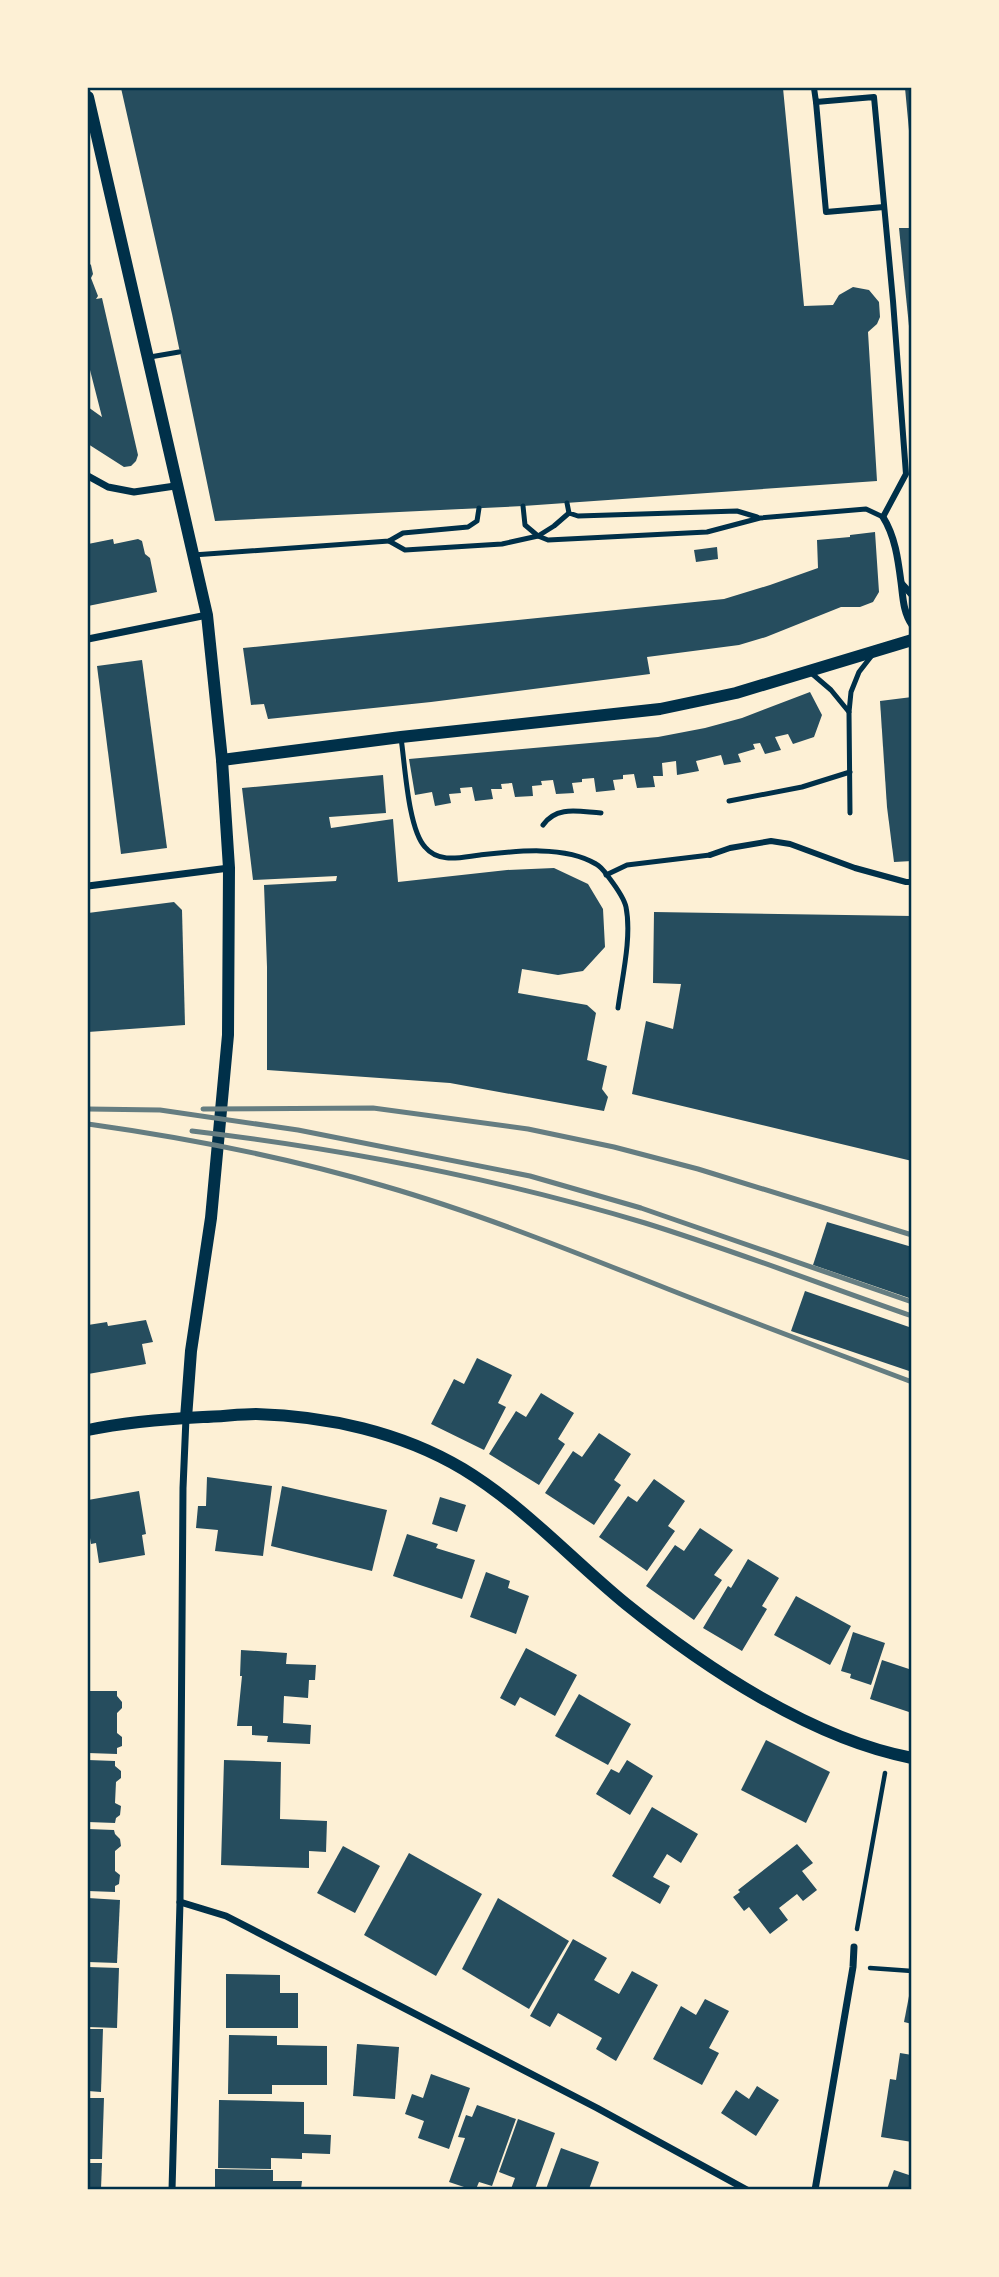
<svg xmlns="http://www.w3.org/2000/svg" width="999" height="2277" font-family="'Alegreya Sans',sans-serif">
	<style>
		.building { fill: #264d5e }
		.lines { fill: none; stroke-linecap: round; stroke-linejoin: round }
		.path { stroke: #003049; stroke-width: 4.5 }
		.service { stroke: #003049; stroke-width: 5 }
		.pedestrian { stroke: #003049; stroke-width: 6 }
		.minor { stroke: #003049; stroke-width: 7 }
		.tertiary { stroke: #003049; stroke-width: 12 }
		.rail { stroke: #657d81; stroke-width: 5 }
		.neatline { fill: none; stroke: #003049; stroke-width: 2.5 }
	</style>
	<rect width="100%" height="100%" fill="#fdf0d5"/>
	<g class="building">
		<polygon points="121,88 783,88 804,306 833,305 839,295 853,287 869,290 879,302 880,317 877,324 868,332 877,481 523,506 215,521 172,314"/>
		<polygon points="905,88 912,88 912,141 910,141"/>
		<polygon points="899,228 912,228 912,336 910,336"/>
		<polygon points="88,262 91,265 93,274 91,278 98,296 96,299 102,298 138,455 136,461 131,466 124,467 88,444 88,407 102,417 90,370 88,370"/>
		<polygon points="875,532 879,592 873,602 860,607 841,607 766,637 739,645 647,657 650,674 431,702 268,719 264,704 251,705 243,648 724,599 770,585 818,568 817,540 850,537 850,535"/>
		<polygon points="113,539 114,544 138,539 142,541 145,554 150,558 157,592 88,606 88,544"/>
		<polygon points="717,547 718,559 696,562 694,550"/>
		<polygon points="142,660 167,848 121,854 97,666"/>
		<polygon points="810,692 822,715 814,737 793,744 788,734 775,737 781,750 765,754 760,743 753,744 755,749 738,754 741,762 724,765 721,755 696,761 699,771 677,775 676,761 662,763 663,776 653,776 655,787 637,788 634,774 623,775 623,779 613,780 615,790 596,792 594,778 582,779 582,782 572,783 574,793 556,794 553,780 541,781 542,785 532,786 533,796 515,797 512,783 501,784 502,789 491,789 493,799 475,801 472,787 460,788 461,793 449,794 451,803 435,806 432,792 415,795 409,759 658,737 705,728 742,718"/>
		<polygon points="912,697 912,861 894,862 887,807 880,701"/>
		<polygon points="383,775 386,813 329,817 331,828 393,819 398,882 507,870 554,868 588,884 603,909 605,947 583,971 558,975 522,969 518,993 587,1005 596,1013 587,1060 607,1066 602,1089 608,1097 604,1111 450,1083 267,1070 267,967 264,885 336,881 337,876 253,880 242,788"/>
		<polygon points="174,902 182,910 185,1025 88,1032 88,913"/>
		<polygon points="654,912 912,916 912,1161 632,1094 646,1021 673,1029 681,984 653,983"/>
		<polygon points="827,1222 912,1247 912,1299 813,1265"/>
		<polygon points="805,1291 912,1328 912,1372 791,1331"/>
		<polygon points="146,1320 153,1342 142,1344 146,1364 88,1374 88,1325 107,1322 108,1326"/>
		<polygon points="477,1358 512,1375 498,1403 506,1407 484,1450 431,1424 454,1379 464,1384"/>
		<polygon points="541,1393 574,1413 558,1439 565,1444 539,1485 489,1454 516,1411 526,1417"/>
		<polygon points="599,1433 631,1454 614,1480 621,1485 594,1525 545,1493 573,1451 582,1457"/>
		<polygon points="207,1477 272,1486 263,1556 215,1551 218,1530 196,1528 198,1506 206,1506"/>
		<polygon points="654,1479 685,1501 668,1526 675,1531 647,1571 599,1537 628,1496 637,1502"/>
		<polygon points="282,1486 387,1510 372,1571 271,1546"/>
		<polygon points="139,1491 146,1534 142,1535 145,1555 99,1563 96,1543 91,1544 88,1526 88,1500"/>
		<polygon points="440,1497 466,1505 457,1532 432,1524"/>
		<polygon points="700,1528 733,1550 714,1575 722,1580 694,1620 646,1586 675,1545 684,1551"/>
		<polygon points="407,1534 438,1544 436,1548 475,1560 462,1599 393,1576"/>
		<polygon points="748,1559 779,1578 762,1606 767,1609 742,1651 703,1628 728,1586 731,1588"/>
		<polygon points="486,1572 510,1581 508,1588 529,1596 516,1634 470,1617"/>
		<polygon points="796,1596 851,1626 830,1665 774,1635"/>
		<polygon points="853,1632 885,1643 871,1685 850,1678 851,1674 841,1671"/>
		<polygon points="526,1648 577,1675 555,1716 520,1697 515,1706 500,1698"/>
		<polygon points="241,1650 287,1653 286,1664 316,1665 315,1680 309,1680 308,1698 284,1696 283,1723 311,1725 310,1744 267,1742 268,1736 252,1735 252,1726 237,1726 242,1676 240,1676"/>
		<polygon points="882,1660 912,1670 912,1713 870,1699"/>
		<polygon points="88,1691 117,1691 117,1696 122,1702 122,1708 117,1713 117,1733 122,1737 122,1746 117,1748 117,1754 88,1753"/>
		<polygon points="579,1694 631,1724 608,1765 555,1736"/>
		<polygon points="766,1740 830,1772 806,1823 741,1790"/>
		<polygon points="88,1760 115,1761 115,1766 121,1771 121,1778 116,1782 115,1803 121,1806 120,1815 116,1818 115,1823 88,1822"/>
		<polygon points="224,1760 281,1762 280,1819 327,1821 326,1852 309,1851 309,1868 221,1865"/>
		<polygon points="627,1760 653,1776 630,1815 596,1794 611,1769 619,1773"/>
		<polygon points="652,1807 698,1834 681,1863 667,1854 653,1877 670,1886 660,1904 612,1876"/>
		<polygon points="88,1829 114,1830 115,1834 120,1839 121,1846 115,1851 115,1871 120,1875 119,1884 115,1886 115,1892 88,1891"/>
		<polygon points="797,1844 813,1863 802,1871 817,1890 803,1901 797,1894 779,1908 788,1920 770,1934 749,1907 744,1911 733,1897 740,1892 738,1890"/>
		<polygon points="343,1846 380,1866 355,1913 317,1893"/>
		<polygon points="409,1853 482,1894 436,1976 364,1935"/>
		<polygon points="88,1898 120,1900 117,1963 88,1962"/>
		<polygon points="498,1898 569,1941 529,2009 462,1969"/>
		<polygon points="573,1939 607,1958 594,1980 619,1994 632,1971 658,1985 616,2061 596,2049 602,2038 558,2013 550,2027 530,2016"/>
		<polygon points="88,1967 119,1968 117,2028 88,2027"/>
		<polygon points="226,1974 280,1975 280,1993 298,1993 298,2028 226,2028"/>
		<polygon points="910,1991 912,1991 912,2024 904,2022"/>
		<polygon points="705,1999 729,2011 709,2048 719,2053 702,2085 653,2059 681,2006 696,2015"/>
		<polygon points="88,2029 103,2029 101,2092 88,2091"/>
		<polygon points="229,2035 277,2036 277,2045 327,2046 327,2085 272,2085 272,2094 228,2094"/>
		<polygon points="357,2044 399,2047 395,2099 353,2096"/>
		<polygon points="900,2053 912,2055 912,2142 881,2137 890,2079 896,2080"/>
		<polygon points="431,2074 470,2088 449,2149 418,2138 424,2121 405,2114 412,2094 423,2098"/>
		<polygon points="757,2086 779,2100 756,2136 721,2113 736,2090 749,2099"/>
		<polygon points="88,2098 104,2098 102,2159 88,2159"/>
		<polygon points="219,2100 304,2102 304,2134 331,2135 330,2154 302,2153 302,2159 271,2158 271,2169 218,2168"/>
		<polygon points="477,2105 516,2119 492,2186 479,2182 476,2189 470,2189 449,2182 465,2138 458,2137 466,2115 472,2117"/>
		<polygon points="518,2119 555,2133 535,2189 511,2189 515,2178 499,2172"/>
		<polygon points="561,2148 599,2162 589,2189 546,2189"/>
		<polygon points="88,2163 102,2163 101,2189 88,2189"/>
		<polygon points="215,2169 273,2170 273,2181 302,2181 301,2189 215,2189"/>
		<polygon points="894,2170 912,2176 912,2189 887,2189"/>
	</g>
	<g class="lines">
		<g class="path">
			<polyline points="857,1929 885,1773"/>
			<polyline points="870,1968 912,1971"/>
		</g>
		<g class="service">
			<polyline points="150,357 179,352"/>
			<polyline points="567,503 569,513 578,516 737,511 757,517"/>
			<polyline points="523,506 525,525 538,536 548,540 707,532 760,518 866,509 883,517"/>
			<polyline points="389,541 405,550 502,544 538,536 554,526 569,513"/>
			<polyline points="193,555 389,541 403,533 468,527 477,521 479,508"/>
			<polyline points="810,672 831,690 849,712"/>
			<path d="M401,738C405,764 408,829 425,847C439,864 462,857 480,855C515,851 565,845 596,864C602,867 606,874 610,879C616,887 624,898 626,907C632,937 622,978 618,1008"/>
			<polyline points="729,801 802,787 850,772"/>
			<polyline points="850,813 849,712 851,692 859,672 873,654"/>
			<path d="M543,825C557,805 580,812 601,813"/>
			<polyline points="606,875 627,865 710,855"/>
		</g>
		<g class="pedestrian">
			<polyline points="814,88 816,102 874,97 893,301 906,474 883,517"/>
			<polyline points="816,102 826,212 884,207"/>
			<polyline points="710,855 730,848 771,841 790,844 855,868 906,882 912,882"/>
		</g>
		<g class="minor">
			<polyline points="88,476 108,487 134,492 175,486"/>
			<path d="M883,517C895,536 898,559 901,582C903,597 903,612 912,625"/>
			<polyline points="902,584 912,595"/>
			<polyline points="88,639 207,615"/>
			<polyline points="88,886 229,868"/>
			<polyline points="180,1902 226,1916 597,2108 747,2190"/>
			<polyline points="172,2190 180,1902 183,1488 186,1418"/>
			<polyline points="815,2190 853,1967 854,1947"/>
		</g>
		<g class="tertiary">
			<polyline points="88,97 207,615 222,760 229,868 228,1035 211,1218 191,1351 186,1418"/>
			<polyline points="222,760 401,737 660,709 736,693 912,640"/>
			<path d="M88,1430C126,1422 164,1419 203,1417C220,1417 238,1414 256,1414C327,1416 401,1432 463,1469C524,1506 571,1559 626,1604C704,1667 812,1739 912,1758"/>
		</g>
		<g class="rail">
			<polyline points="88,1109 160,1110 298,1130 530,1176 641,1208 912,1302"/>
			<polyline points="203,1109 373,1108 528,1129 614,1147 698,1169 912,1235"/>
			<path d="M88,1124C188,1138 286,1157 384,1186C481,1214 574,1252 668,1289C749,1321 830,1351 912,1382"/>
			<path d="M192,1131C343,1149 499,1179 645,1223C735,1251 823,1285 912,1316"/>
		</g>
	</g>
	<rect width="999" height="2277" fill="none" stroke="#fdf0d5" stroke-width="178"/>
	<rect x="89" y="89" width="821" height="2099" class="neatline"/>
</svg>
